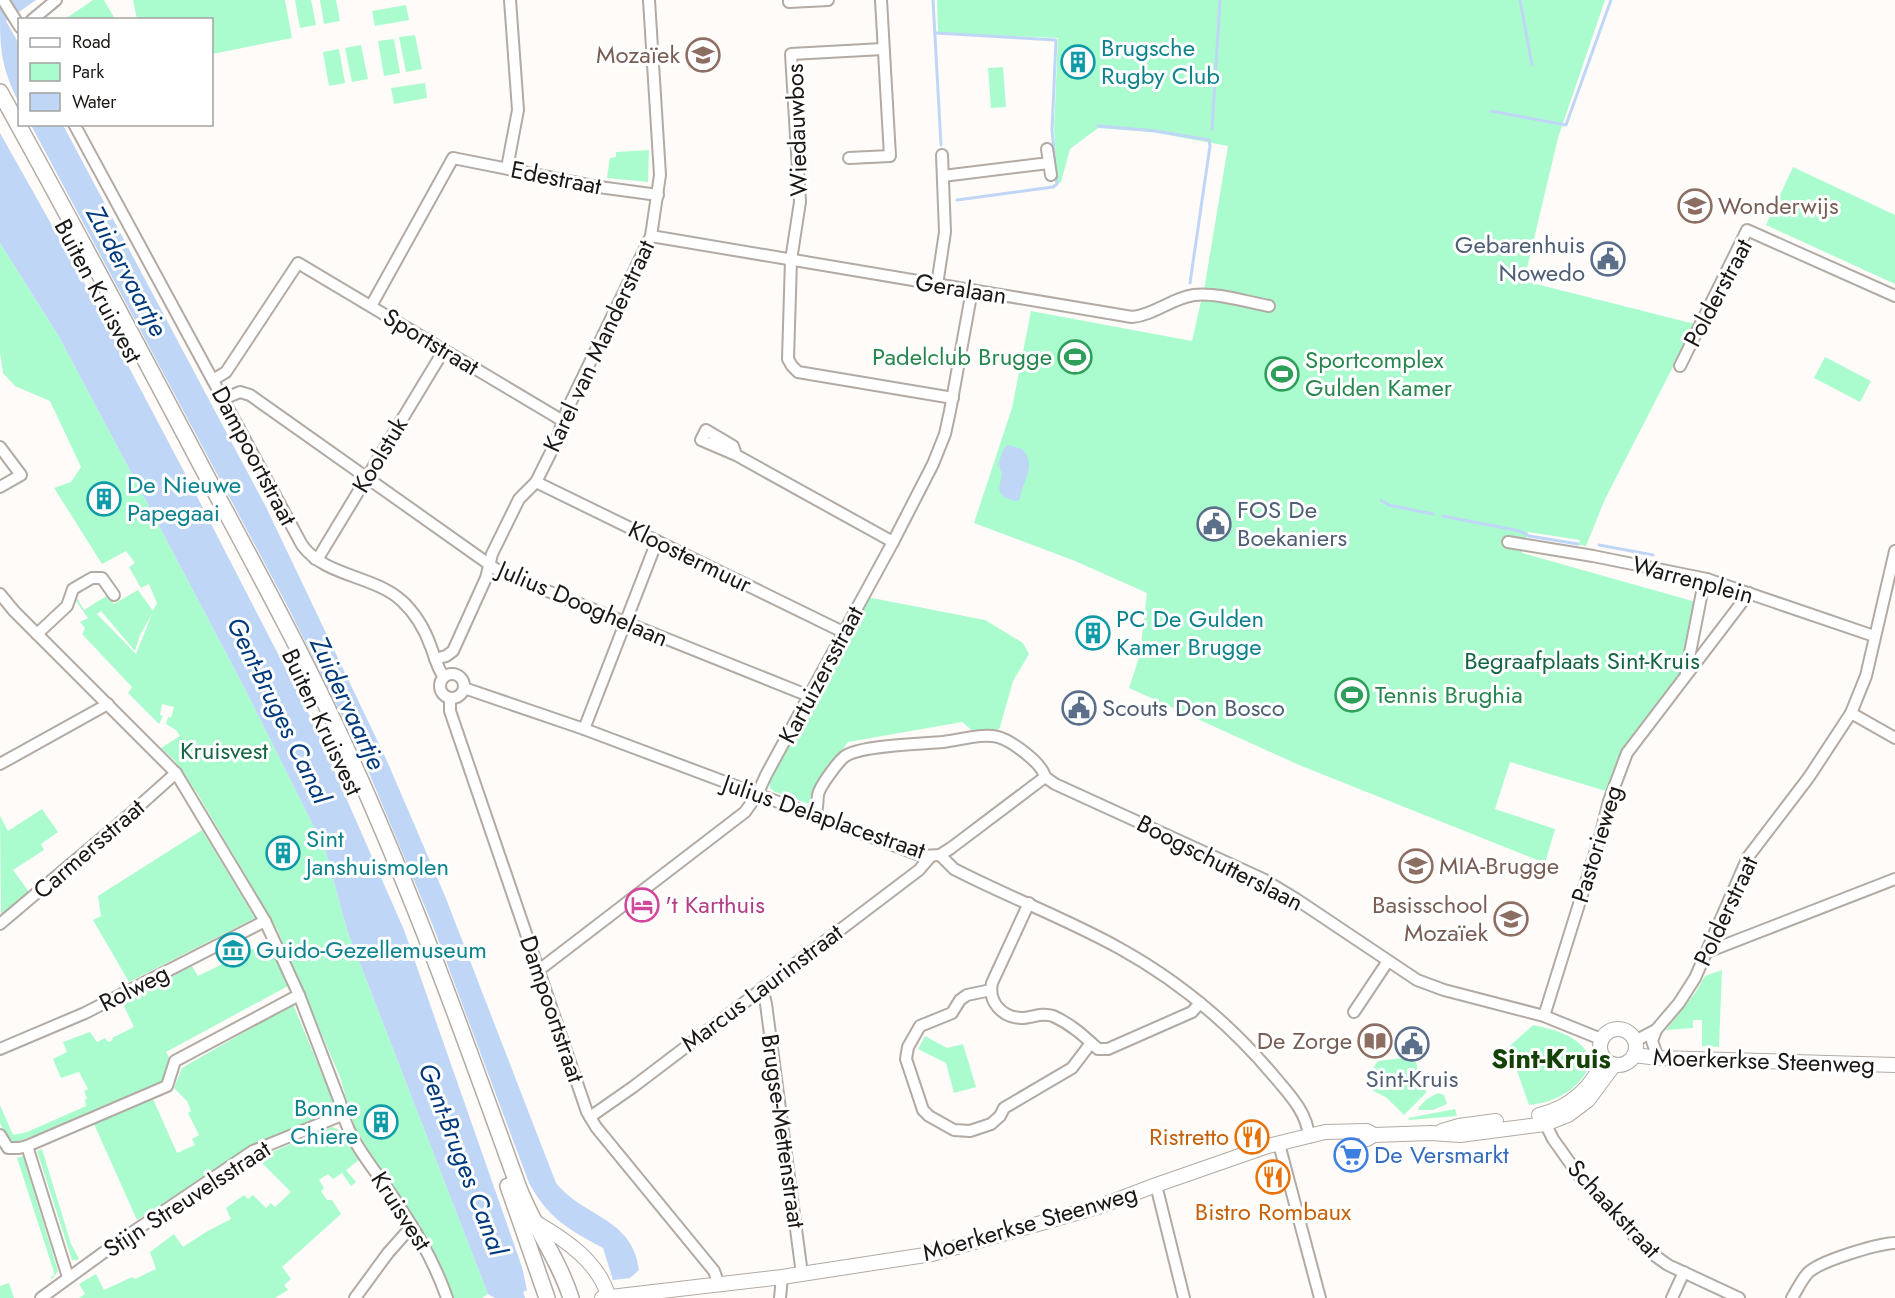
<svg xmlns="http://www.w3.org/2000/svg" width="1895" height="1298" font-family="Jost,sans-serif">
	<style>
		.green { fill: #aafcce; fill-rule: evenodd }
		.water { fill: #bfd6f6 }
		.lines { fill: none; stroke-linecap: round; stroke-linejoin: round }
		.stream { stroke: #bfd6f6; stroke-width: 3 }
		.street-casing { stroke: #b2aaa3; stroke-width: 14 }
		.secondary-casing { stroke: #b2aaa3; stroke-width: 16 }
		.primary-casing { stroke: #b2aaa3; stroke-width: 18 }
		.street { stroke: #fff; stroke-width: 10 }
		.secondary { stroke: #fff; stroke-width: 14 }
		.primary { stroke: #fff; stroke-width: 15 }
		.labels { text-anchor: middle; stroke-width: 6; stroke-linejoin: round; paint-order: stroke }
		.culture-label { font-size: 24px; fill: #0d838f; stroke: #fff; text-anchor: start }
		.education-label { font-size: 24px; fill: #785e54; stroke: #fff; text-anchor: end }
		.street-label { font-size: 24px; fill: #1a1715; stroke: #fff }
		.service-label { font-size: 24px; fill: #4e5e75; stroke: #fff; text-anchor: start }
		.leisure-label { font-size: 24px; fill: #27864d; stroke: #fff; text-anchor: start }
		.park-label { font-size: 24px; fill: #146541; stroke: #fff }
		.hotel-label { font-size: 24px; fill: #b23c85; stroke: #fff; text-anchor: start }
		.food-label { font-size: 24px; fill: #c56008; stroke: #fff; text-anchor: end }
		.shop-label { font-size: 24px; fill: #366cbe; stroke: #fff; text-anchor: start }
		.water-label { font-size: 26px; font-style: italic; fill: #003a7d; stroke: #fff }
		.quarter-label { font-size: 27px; font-weight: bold; fill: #144105; stroke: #fff }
	</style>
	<rect width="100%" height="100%" fill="#fefbf8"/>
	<g class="green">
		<polygon points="93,0 104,0 115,19 65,19"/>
		<polygon points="133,0 285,0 292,38 212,54 212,20 137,19"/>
		<polygon points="295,0 311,0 316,25 300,28"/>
		<polygon points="320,0 336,0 340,21 324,24"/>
		<polygon points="937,0 1605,0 1558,138 1524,281 1695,324 1605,499 1586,546 1579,545 1580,540 1528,532 1522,553 1696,602 1678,679 1620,755 1609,792 1510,762 1495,809 1555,829 1545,863 1299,765 1129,688 1140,654 1147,593 1075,561 974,523 1012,408 1031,311 1192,341 1205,284 1228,146 1152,132 1098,128 1070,149 1061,182 1058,184 1054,130 1058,38 938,33"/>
		<polygon points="406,5 409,20 375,26 372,11"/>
		<polygon points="415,35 422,69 406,72 399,37"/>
		<polygon points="394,39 400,73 384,76 378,41"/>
		<polygon points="361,45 368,79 352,82 345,48"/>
		<polygon points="339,49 345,83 329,86 323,52"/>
		<polygon points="1003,67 1006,107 991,108 988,68"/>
		<polygon points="425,83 427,98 394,104 391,88"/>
		<polygon points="649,150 648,182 607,178 610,158 616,157 616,152"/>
		<polygon points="1793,167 1895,215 1895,284 1766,225"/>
		<path d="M0,243L58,335L116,444L246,691L325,849L347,930L488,1294L482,1298H451L420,1225L384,1175L355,1128L340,1077L277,929L197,793L175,761L161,748L180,736L176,730L166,724L168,717L171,718L174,707L162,704L160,715L163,716L159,724L128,693L132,687L82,634L85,628L80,622L88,618L73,597L78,589L80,592L75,595L84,610L108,595L114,604L138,590L153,611L157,603L149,584L141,588L129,567L135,563L126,551L102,564L54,488L71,482L81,467L50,401L15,386L3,373L0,352ZM101,611L135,651L140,635L152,614L136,654L97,614Z"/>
		<polygon points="1825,357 1871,381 1860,402 1814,378"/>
		<polygon points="867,597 985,620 1023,643 1029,654 1013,681 1000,727 996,733 974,732 962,722 848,742 814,789 812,805 775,792 770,788 769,782"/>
		<polygon points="42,809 58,832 41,844 44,850 13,870 29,892 1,915 0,816 8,831"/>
		<polygon points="202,830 255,918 129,982 93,920 101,916 98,896"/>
		<polygon points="269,941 288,986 166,1052 169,1057 162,1082 49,1132 15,1142 7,1138 0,1123 0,1105 13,1135 27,1132 86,1106 85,1100 87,1098 84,1091 88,1089 79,1072 61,1078 53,1059 67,1052 63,1042 90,1032 97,1042 105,1038 108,1042 113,1040 112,1038 134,1027 122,1002 192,966 198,976"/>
		<polygon points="1722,970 1719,1047 1702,1046 1702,1020 1693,1020 1693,1028 1666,1030 1695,993 1705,976"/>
		<polygon points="293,1004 333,1101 328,1114 257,1143 137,1220 94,1124 153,1099 177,1153 195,1145 192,1139 199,1135 188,1113 191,1111 187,1101 174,1088 182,1068"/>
		<path d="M1533,1025C1551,1029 1571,1033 1584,1048C1600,1067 1574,1091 1556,1098C1548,1102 1538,1104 1529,1105L1516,1068L1512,1066L1510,1059L1491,1063Z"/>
		<polygon points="925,1036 947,1048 963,1044 976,1087 954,1093 946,1063 918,1049"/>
		<polygon points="1402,1058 1416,1062 1418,1070 1415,1075 1415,1083 1419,1087 1426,1088 1426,1093 1404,1115 1387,1098 1366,1087 1365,1080 1378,1061"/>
		<polygon points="1438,1093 1444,1095 1447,1104 1433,1110 1419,1110 1418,1108 1427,1099"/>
		<polygon points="1455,1109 1457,1116 1409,1120 1408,1118"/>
		<polygon points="332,1127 340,1130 359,1160 346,1170 356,1182 351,1186 342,1173 333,1179 328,1174 319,1180 324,1188 321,1191 327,1200 332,1200 341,1214 282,1267 291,1279 284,1285 288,1290 275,1298 79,1298 85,1294 79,1284 96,1274 104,1290 132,1277 135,1279 156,1269 150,1252 174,1234 183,1247 206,1232 231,1219 226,1208 244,1195 248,1199 253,1195 266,1208 271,1203 275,1207 291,1192 257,1158"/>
		<polygon points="42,1149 71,1244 79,1259 77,1260 72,1260 37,1151"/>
		<polygon points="23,1156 58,1271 52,1279 50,1278 54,1275 53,1269 17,1158"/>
		<polygon points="9,1283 14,1298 0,1298 0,1286"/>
	</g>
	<g class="water">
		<path d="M8,0H36L6,21L19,44V103C0,65 0,48 0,6Z"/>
		<path d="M31,125H63L266,507L387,761L445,896L556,1183C583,1217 633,1218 639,1270L630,1278L613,1280L603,1248C568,1229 549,1219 529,1183L433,926L364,761L289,609Z"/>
		<polygon points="0,133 86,286 189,481 312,720 404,930 522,1267 527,1290 523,1292 525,1298 495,1298 488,1294 347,930 325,849 246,691 116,444 58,335 0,243"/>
		<path d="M1008,445L1022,449C1038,465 1022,481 1020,499L1017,501L1005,498L1000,492L999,488L1002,474L998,464L1004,448Z"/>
	</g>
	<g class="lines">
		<g class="stream">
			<polyline points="933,0 941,145"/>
			<polyline points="1520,0 1532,65"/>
			<polyline points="935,33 1056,40 1052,130 1057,184 1053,187 957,200"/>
			<polyline points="1491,111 1566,125 1611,0"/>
			<polyline points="1098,126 1156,131 1209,140 1210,146 1190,283"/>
			<polyline points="1212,130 1220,0"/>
			<polyline points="1381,500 1389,505 1433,514"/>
			<polyline points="1443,516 1520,531 1529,536 1578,544"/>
			<polyline points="1599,545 1653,555"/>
		</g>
		<defs>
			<g id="street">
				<polyline points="3,0 20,27"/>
				<polyline points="789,0 789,2 828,0"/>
				<polyline points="32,20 56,0"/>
				<polyline points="883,49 791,54 800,202 791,260 788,359 792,366 798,372 953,398"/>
				<path d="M74,124L302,545C325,577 374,575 402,601C416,614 425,630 431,647C435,657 437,668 444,677"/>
				<polyline points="1047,149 1051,175"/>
				<polyline points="849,158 890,156 881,0"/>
				<polyline points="507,168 518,110 510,0"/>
				<polyline points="943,176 1049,163"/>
				<path d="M651,236L1132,317C1154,315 1172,298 1194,295C1215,292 1247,302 1269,306"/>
				<polyline points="937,285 945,232 942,155"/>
				<polyline points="371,306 453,158 599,187 658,195"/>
				<polyline points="1680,366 1747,230 1895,296"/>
				<polyline points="213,380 226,372 298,263 563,421"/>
				<polyline points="223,399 240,392 250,395 500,572 809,696"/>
				<polyline points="0,447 21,475 0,487"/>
				<polyline points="736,455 701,440 706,430 733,446 736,455 893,542"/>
				<polyline points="536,482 843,632"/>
				<polyline points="1508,542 1593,556 1707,579 1874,636"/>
				<polyline points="315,559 320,555 444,350"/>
				<path d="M0,594L14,611L176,773L265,921L299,995L340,1102C345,1135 371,1165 389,1191C413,1226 433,1258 447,1298"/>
				<polyline points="37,634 67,606 73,589 92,578 102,578 114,595"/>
				<polyline points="435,659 446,656 453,651 486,578 492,554 519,499 536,482 556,442 567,410 651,236 660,175 649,0"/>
				<polyline points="1686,673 1702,592 1707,579"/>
				<circle cx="452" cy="686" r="12"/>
				<polyline points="464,688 584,729 922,856 940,855 951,848 1045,777"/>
				<polyline points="450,698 450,711 587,1112 596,1127 714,1271 719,1285"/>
				<polyline points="1851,713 1895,738"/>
				<polyline points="584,729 657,541"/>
				<polyline points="0,764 108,704"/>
				<polyline points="1045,777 1055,784 1263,879 1296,899 1417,980 1444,990 1544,1016 1601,1039"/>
				<path d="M815,817C818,808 817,803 818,795C819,787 838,762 844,757C858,745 923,744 943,742C961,740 981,733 998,737C1012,741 1042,763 1045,777"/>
				<path d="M940,855L954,869C1008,897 1065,918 1119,948C1177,980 1230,1024 1273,1075C1289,1094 1307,1112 1309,1137"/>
				<path d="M1029,903L992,983C988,1001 1001,1017 1021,1018C1032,1018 1041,1012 1053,1016C1071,1024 1084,1036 1098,1049H1108L1192,1012L1200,1003"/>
				<polyline points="0,924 129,815 176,773"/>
				<polyline points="1707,952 1895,879"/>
				<polyline points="539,970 745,812 757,795 766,775 893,542 933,464 945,434 950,411 972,290"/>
				<polyline points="762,988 766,1004 802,1274"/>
				<polyline points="991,990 967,995 960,1000 952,1013 920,1026 908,1047 906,1059 923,1110 929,1116 954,1130 970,1131 991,1124 1000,1116 1004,1108 1072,1068 1091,1043"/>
				<polyline points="1354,1012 1388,961"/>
				<polyline points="1544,1016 1600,837 1609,801 1627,753 1749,593"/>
				<polyline points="1656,1030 1652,1041 1658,1058"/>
				<polyline points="1635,1041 1656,1030 1679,1003 1695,978 1748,857 1809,777 1851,713 1866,676 1895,551"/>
				<polyline points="0,1049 85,1013 265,921"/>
				<polyline points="590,1117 633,1087 919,870 931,856"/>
				<polyline points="1543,1119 1553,1139 1580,1177 1647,1250 1668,1265 1739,1298"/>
				<polyline points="0,1135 8,1148 19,1148 27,1146 167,1086 175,1061 299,995"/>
				<polyline points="1279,1144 1320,1298"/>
				<polyline points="27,1146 68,1277"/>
				<polyline points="1156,1185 1184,1298"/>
				<polyline points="41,1298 118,1242 253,1151 342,1115"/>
				<polyline points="355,1298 388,1253 412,1226"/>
				<polyline points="780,1298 782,1277"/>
				<polyline points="1672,1298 1684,1272"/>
				<path d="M1792,1298C1797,1290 1801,1281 1807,1274C1818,1261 1877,1244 1895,1243"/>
			</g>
			<g id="secondary">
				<circle cx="1618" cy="1047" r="18"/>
				<polyline points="1634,1055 1658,1058 1895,1065"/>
				<path d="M1539,1115C1568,1109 1596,1086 1603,1057"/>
				<polyline points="1442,1131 1459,1126 1496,1121"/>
				<polyline points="1367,1139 1374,1135 1431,1133 1460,1135 1545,1124 1568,1115 1588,1100 1614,1065"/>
				<path d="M535,1222C566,1240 599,1262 609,1298"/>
				<polyline points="602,1298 782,1277 932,1254 1101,1206 1156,1185 1268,1146 1325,1132 1367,1131 1374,1135"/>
			</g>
			<g id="primary">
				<path d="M0,92C70,218 137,344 204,471C251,559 300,648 342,739C409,883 463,1033 517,1183C531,1223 558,1257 571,1298"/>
				<polyline points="508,1186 547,1298"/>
			</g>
		</defs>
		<use href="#street" class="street-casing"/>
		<use href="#secondary" class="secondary-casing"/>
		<use href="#primary" class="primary-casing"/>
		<use href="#street" class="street"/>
		<use href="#secondary" class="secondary"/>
		<use href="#primary" class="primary"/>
	</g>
	<defs>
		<symbol id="school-ring" viewBox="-11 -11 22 22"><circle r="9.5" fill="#fff" stroke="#8d6e63" stroke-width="1.5"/><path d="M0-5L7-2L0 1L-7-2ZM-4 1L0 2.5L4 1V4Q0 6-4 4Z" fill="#8d6e63"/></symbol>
		<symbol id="building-ring" viewBox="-11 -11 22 22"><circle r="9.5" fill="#fff" stroke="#0f9aa8" stroke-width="1.5"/><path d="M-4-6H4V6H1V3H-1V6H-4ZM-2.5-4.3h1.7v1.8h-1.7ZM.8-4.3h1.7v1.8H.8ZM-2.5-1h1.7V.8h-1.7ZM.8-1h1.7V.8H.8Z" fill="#0f9aa8"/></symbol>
		<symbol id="civic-ring" viewBox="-11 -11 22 22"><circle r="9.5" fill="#fff" stroke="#5c6f8a" stroke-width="1.5"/><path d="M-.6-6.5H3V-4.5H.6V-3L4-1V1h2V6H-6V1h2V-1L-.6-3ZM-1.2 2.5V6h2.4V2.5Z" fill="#5c6f8a"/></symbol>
		<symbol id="stadium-ring" viewBox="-11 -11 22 22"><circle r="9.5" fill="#fff" stroke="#2e9e5b" stroke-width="1.5"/><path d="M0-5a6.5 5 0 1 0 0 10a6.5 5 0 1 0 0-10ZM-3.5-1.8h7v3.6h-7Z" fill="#2e9e5b"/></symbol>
		<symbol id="hotel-ring" viewBox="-11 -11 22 22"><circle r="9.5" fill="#fff" stroke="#d1479c" stroke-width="1.5"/><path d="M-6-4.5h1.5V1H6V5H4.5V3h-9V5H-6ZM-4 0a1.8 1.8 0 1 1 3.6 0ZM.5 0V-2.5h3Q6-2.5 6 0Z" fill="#d1479c"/></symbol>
		<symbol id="museum-ring" viewBox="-11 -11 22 22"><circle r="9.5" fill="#fff" stroke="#0f9aa8" stroke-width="1.5"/><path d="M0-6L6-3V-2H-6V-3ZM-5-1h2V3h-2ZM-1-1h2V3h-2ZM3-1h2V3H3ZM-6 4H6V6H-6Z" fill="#0f9aa8"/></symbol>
		<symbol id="library-ring" viewBox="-11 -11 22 22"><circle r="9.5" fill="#fff" stroke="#8d6e63" stroke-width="1.5"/><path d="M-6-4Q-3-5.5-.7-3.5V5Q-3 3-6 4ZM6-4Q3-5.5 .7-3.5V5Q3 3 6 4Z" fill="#8d6e63"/></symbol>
		<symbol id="restaurant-ring" viewBox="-11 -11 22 22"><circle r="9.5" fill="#fff" stroke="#e8710a" stroke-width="1.5"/><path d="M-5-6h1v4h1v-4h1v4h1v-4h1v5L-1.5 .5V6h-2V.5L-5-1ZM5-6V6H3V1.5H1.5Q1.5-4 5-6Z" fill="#e8710a"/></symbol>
		<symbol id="supermarket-ring" viewBox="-11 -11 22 22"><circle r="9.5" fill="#fff" stroke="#3f7fe0" stroke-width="1.5"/><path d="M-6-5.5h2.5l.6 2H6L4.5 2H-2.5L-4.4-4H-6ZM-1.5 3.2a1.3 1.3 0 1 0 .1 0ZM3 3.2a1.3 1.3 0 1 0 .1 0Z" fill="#3f7fe0"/></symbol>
	</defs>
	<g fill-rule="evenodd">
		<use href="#school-ring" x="684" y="36" width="38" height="38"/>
		<use href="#building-ring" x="1059" y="43" width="38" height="38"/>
		<use href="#school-ring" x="1676" y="187" width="38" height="38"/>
		<use href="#civic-ring" x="1589" y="240" width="38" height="38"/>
		<use href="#stadium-ring" x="1056" y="338" width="38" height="38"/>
		<use href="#stadium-ring" x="1263" y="355" width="38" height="38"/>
		<use href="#building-ring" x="85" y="480" width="38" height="38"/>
		<use href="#civic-ring" x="1195" y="505" width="38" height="38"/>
		<use href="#building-ring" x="1074" y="614" width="38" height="38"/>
		<use href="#stadium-ring" x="1333" y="676" width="38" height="38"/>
		<use href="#civic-ring" x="1060" y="689" width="38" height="38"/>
		<use href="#building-ring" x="264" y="834" width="38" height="38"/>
		<use href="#school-ring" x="1397" y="847" width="38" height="38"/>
		<use href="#hotel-ring" x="623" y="886" width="38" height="38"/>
		<use href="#school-ring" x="1492" y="900" width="38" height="38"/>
		<use href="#museum-ring" x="214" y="931" width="38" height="38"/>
		<use href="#library-ring" x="1356" y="1022" width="38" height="38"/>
		<use href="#civic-ring" x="1393" y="1025" width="38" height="38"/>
		<use href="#building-ring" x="362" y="1103" width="38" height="38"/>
		<use href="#restaurant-ring" x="1233" y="1118" width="38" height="38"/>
		<use href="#supermarket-ring" x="1332" y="1136" width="38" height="38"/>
		<use href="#restaurant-ring" x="1254" y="1158" width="38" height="38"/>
	</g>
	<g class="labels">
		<g class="culture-label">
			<text x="1101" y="56">Brugsche<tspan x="1101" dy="28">Rugby Club</tspan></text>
			<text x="127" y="493">De Nieuwe<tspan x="127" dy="28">Papegaai</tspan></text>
			<text x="1116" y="627">PC De Gulden<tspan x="1116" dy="28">Kamer Brugge</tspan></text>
			<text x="306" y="847">Sint<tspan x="306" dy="28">Janshuismolen</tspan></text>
			<text x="256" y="958">Guido-Gezellemuseum</text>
			<text x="358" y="1116" text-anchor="end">Bonne<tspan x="358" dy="28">Chiere</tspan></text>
		</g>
		<g class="education-label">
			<text x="680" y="63">Mozaïek</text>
			<text x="1718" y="214" text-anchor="start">Wonderwijs</text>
			<text x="1439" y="874" text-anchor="start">MIA-Brugge</text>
			<text x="1488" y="913">Basisschool<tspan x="1488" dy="28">Mozaïek</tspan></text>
			<text x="1352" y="1049">De Zorge</text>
		</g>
		<g class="street-label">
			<text transform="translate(797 130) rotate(-92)" y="8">Wiedauwbos</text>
			<text transform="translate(556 178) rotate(11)" y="8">Edestraat</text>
			<text transform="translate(961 289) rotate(9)" y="8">Geralaan</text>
			<text transform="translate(98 291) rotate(62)" y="8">Buiten Kruisvest</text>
			<text transform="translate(1718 293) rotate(-62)" y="8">Polderstraat</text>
			<text transform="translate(431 342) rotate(31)" y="8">Sportstraat</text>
			<text transform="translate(599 346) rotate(-65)" y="8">Karel van Manderstraat</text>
			<text transform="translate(380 455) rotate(-59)" y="8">Koolstuk</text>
			<text transform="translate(254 456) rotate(62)" y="8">Dampoortstraat</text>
			<text transform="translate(690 557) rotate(26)" y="8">Kloostermuur</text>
			<text transform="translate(1693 580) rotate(15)" y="8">Warrenplein</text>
			<text transform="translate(583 604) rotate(23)" y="8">Julius Dooghelaan</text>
			<text transform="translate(821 675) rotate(-62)" y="8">Kartuizersstraat</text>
			<text transform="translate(322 722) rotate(65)" y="8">Buiten Kruisvest</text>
			<text transform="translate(824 817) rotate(19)" y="8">Julius Delaplacestraat</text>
			<text transform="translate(1597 844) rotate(-73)" y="8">Pastorieweg</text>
			<text transform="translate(89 849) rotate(-41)" y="8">Carmersstraat</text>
			<text transform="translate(1220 863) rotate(27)" y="8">Boogschutterslaan</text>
			<text transform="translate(1726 911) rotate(-65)" y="8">Polderstraat</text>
			<text transform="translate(134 988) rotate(-27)" y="8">Rolweg</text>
			<text transform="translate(762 988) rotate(-37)" y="8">Marcus Laurinstraat</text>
			<text transform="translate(552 1009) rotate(71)" y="8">Dampoortstraat</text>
			<text transform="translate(1764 1061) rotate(2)" y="8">Moerkerkse Steenweg</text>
			<text transform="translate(783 1131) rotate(82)" y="8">Brugse-Mettenstraat</text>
			<text transform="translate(187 1199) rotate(-33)" y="8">Stijn Streuvelsstraat</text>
			<text transform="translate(1614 1209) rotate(47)" y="8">Schaakstraat</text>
			<text transform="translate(401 1211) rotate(57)" y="8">Kruisvest</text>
			<text transform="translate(1030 1223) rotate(-16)" y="8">Moerkerkse Steenweg</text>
		</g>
		<g class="service-label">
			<text x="1585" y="253" text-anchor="end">Gebarenhuis<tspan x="1585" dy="28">Nowedo</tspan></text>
			<text x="1237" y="518">FOS De<tspan x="1237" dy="28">Boekaniers</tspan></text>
			<text x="1102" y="716">Scouts Don Bosco</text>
			<text x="1412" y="1087" text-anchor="middle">Sint-Kruis</text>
		</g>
		<g class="leisure-label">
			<text x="1052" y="365" text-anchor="end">Padelclub Brugge</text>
			<text x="1305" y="368">Sportcomplex<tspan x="1305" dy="28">Gulden Kamer</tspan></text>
			<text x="1375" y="703">Tennis Brughia</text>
		</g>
		<g class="park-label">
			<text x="1582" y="669">Begraafplaats Sint-Kruis</text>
			<text x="224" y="759">Kruisvest</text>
		</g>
		<g class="hotel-label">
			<text x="665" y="913">'t Karthuis</text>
		</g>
		<g class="food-label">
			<text x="1229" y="1145">Ristretto</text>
			<text x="1273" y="1220" text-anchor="middle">Bistro Rombaux</text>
		</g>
		<g class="shop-label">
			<text x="1374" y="1163">De Versmarkt</text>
		</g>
		<g class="water-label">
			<text transform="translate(127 271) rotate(62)" y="9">Zuidervaartje</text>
			<text transform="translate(348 703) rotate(65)" y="9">Zuidervaartje</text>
			<text transform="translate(279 710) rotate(64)" y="9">Gent-Bruges Canal</text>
			<text transform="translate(463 1159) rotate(69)" y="9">Gent-Bruges Canal</text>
		</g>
		<g class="quarter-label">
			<text x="1551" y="1068">Sint-Kruis</text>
		</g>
	</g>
	<rect x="18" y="18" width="195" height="108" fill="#ffffff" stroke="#a3a2a1" stroke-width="1.5"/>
	<rect x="30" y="38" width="30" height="9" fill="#ffffff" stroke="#a3a2a1" stroke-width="1.5"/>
	<text x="72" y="48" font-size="18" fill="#1a1715">Road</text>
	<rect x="30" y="63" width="30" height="18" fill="#aafcce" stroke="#a3a2a1" stroke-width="1.5"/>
	<text x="72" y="78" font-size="18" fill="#1a1715">Park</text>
	<rect x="30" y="93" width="30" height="18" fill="#bfd6f6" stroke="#a3a2a1" stroke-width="1.5"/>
	<text x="72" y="108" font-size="18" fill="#1a1715">Water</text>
</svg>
